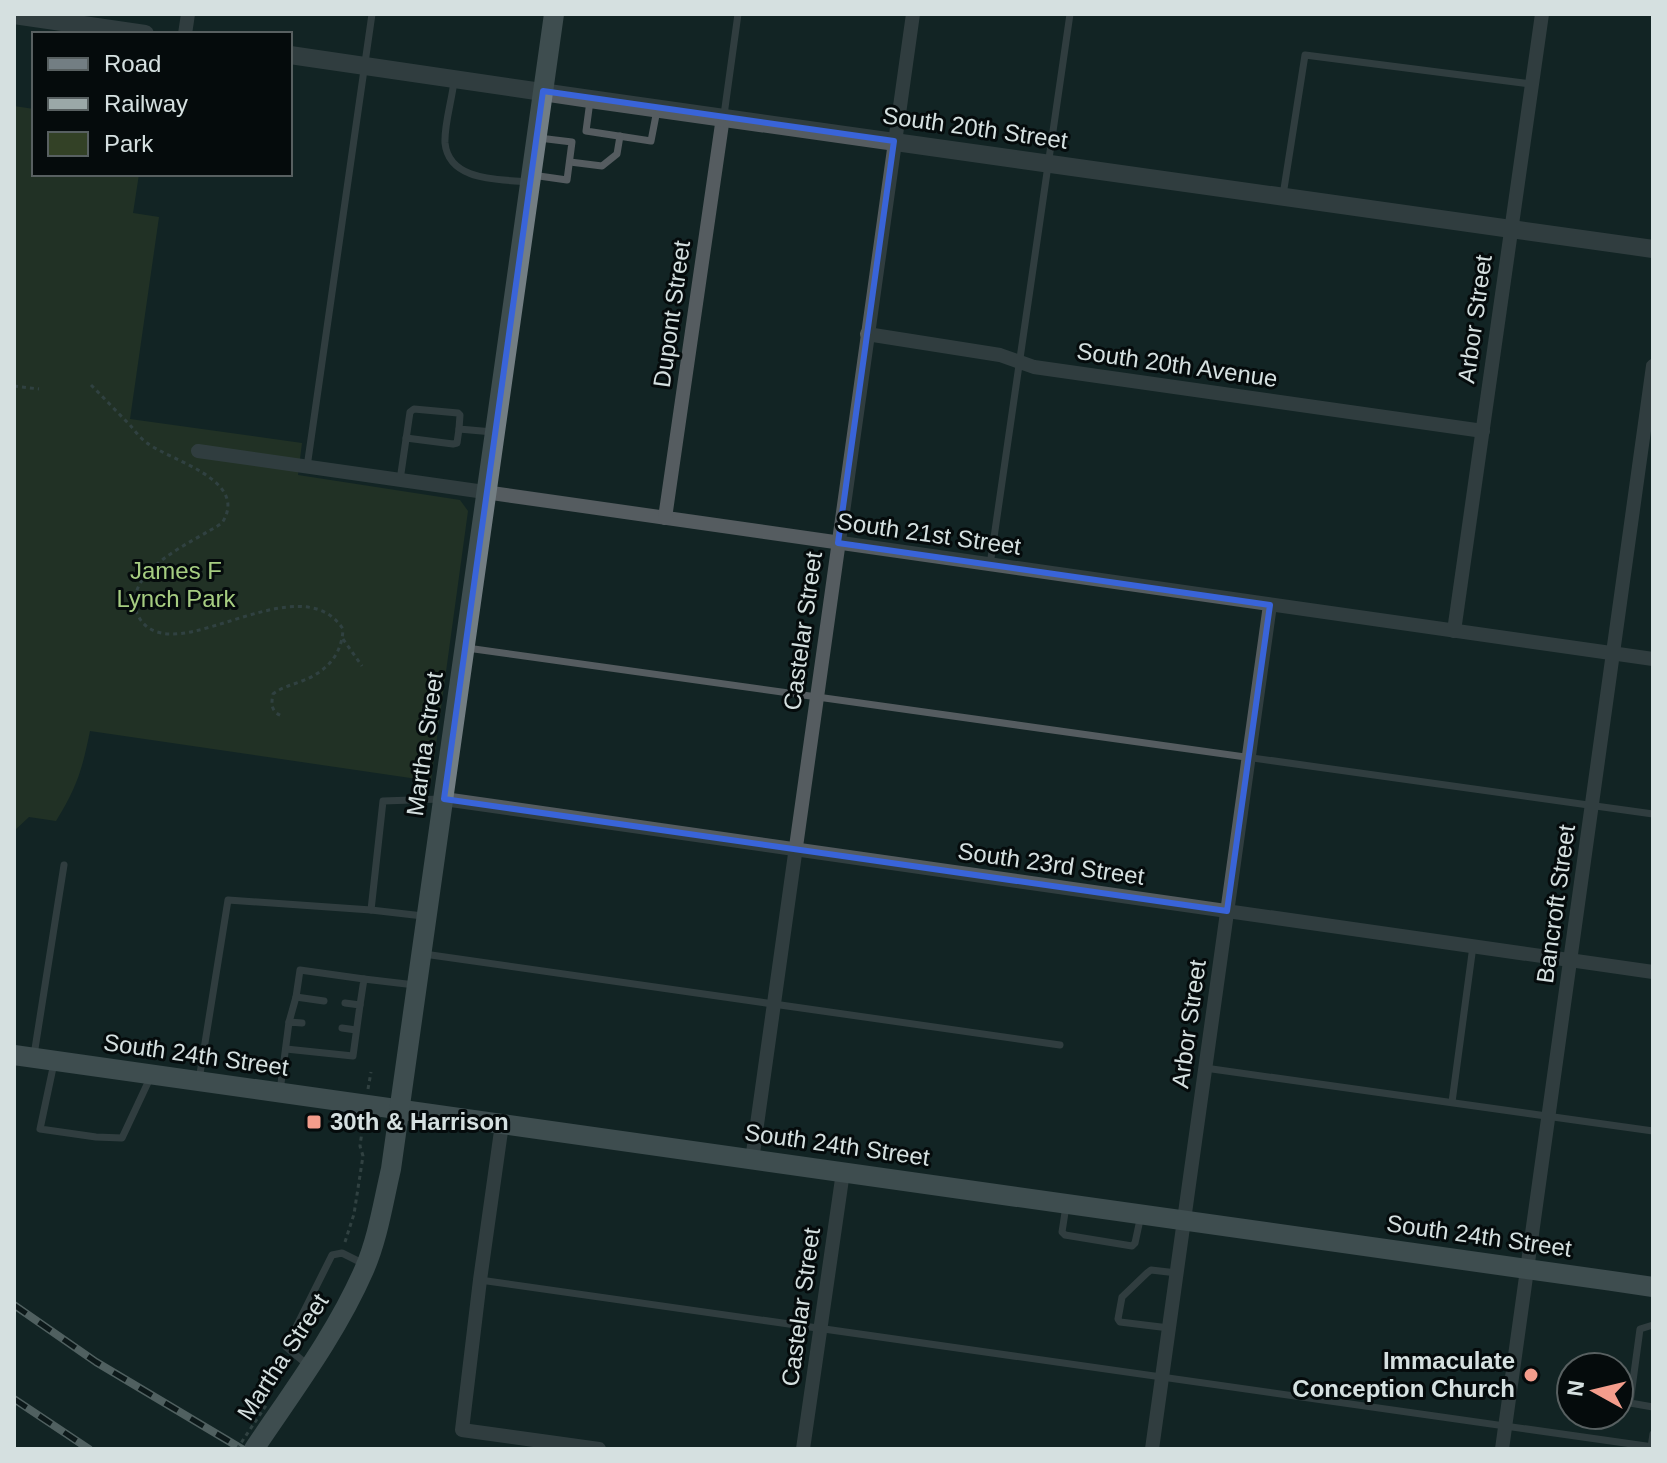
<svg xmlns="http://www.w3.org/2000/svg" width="1667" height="1463" font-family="Arial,sans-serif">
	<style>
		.park { fill: #334126 }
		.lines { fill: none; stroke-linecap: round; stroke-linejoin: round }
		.path { stroke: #556464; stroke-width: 3; stroke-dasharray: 4 4; stroke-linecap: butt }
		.service { stroke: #555c60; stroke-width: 7 }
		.minor { stroke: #555c60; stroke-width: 14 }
		.tertiary { stroke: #555c60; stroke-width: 18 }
		.secondary { stroke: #737e83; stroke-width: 20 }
		.rail-casing { stroke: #9ba8a8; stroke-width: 8 }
		.rail { stroke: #050b0c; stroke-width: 5; stroke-dasharray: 15; stroke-linecap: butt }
		.path-bridge { stroke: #556464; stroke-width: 3; stroke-dasharray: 4 4; stroke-linecap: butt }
		.marked { fill: none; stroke: #3964d9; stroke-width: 6; stroke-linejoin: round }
		.poi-dot { fill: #f49d8c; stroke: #050b0c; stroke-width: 3 }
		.labels { text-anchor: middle; stroke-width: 6; stroke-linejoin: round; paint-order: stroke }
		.street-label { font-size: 24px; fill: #d5e0e0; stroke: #050b0c }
		.park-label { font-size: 24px; fill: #a6cd81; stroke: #050b0c }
		.poi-label { font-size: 24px; font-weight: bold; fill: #d5e0e0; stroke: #050b0c; text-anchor: start }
	</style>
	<rect width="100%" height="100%" fill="#122424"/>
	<path class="park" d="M14,106L34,109V174H139L133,213L159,217L130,419L302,443L298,475L460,500L468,511L431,781L90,731C82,770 77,787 56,821L29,817L14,831Z"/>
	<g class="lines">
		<g class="path">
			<path d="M91,385C104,398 117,412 130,425C135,431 141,439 147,443C171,461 250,480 222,523C194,542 122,570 137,613C143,628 156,634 171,634C220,635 308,575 343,629C342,655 326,672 302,681C292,685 282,687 273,694C271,704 271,712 282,716"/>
			<polyline points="14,386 39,389"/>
			<polyline points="343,639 362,666"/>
			<polyline points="368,1089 371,1072"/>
			<polyline points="345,1242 354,1214 363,1156 360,1146 363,1124"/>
		</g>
		<g class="service">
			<path d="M454,81C452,100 444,125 445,143C449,182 500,179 528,182"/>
			<polyline points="590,101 586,131 651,141 657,110"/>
			<polyline points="724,115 738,14"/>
			<polyline points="570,162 602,166 617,154 620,136"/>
			<polyline points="532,175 567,180 572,142 539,138"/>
			<polyline points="1283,195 1305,55 1531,84"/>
			<polyline points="406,438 453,444 457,443 459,429"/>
			<polyline points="307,467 372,14"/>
			<polyline points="400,480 410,412 414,409 458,413 460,415 459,429 493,432"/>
			<polyline points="990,565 1070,14"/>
			<polyline points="467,648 1653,814"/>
			<polyline points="423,916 371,910 383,801 441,799"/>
			<polyline points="424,954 1060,1045"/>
			<polyline points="364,979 415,985"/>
			<polyline points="296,997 300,970 364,979 360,1005"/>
			<polyline points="289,1022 296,997 324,1001"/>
			<polyline points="342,1028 356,1030"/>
			<polyline points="286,1049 353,1056 360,1005 345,1003"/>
			<polyline points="34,1055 64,865"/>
			<polyline points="54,1063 40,1129 96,1137 122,1138 151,1076"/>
			<polyline points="1205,1068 1653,1131"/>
			<polyline points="199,1080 228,900 371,910"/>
			<polyline points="280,1091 289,1022 302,1023"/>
			<polyline points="1452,1102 1473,946"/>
			<polyline points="1066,1206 1062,1232 1065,1235 1132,1246 1135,1243 1141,1215"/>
			<polyline points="480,1280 1653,1447"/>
			<polyline points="1653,1325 1640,1329 1630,1403 1653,1407"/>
			<polyline points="1169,1328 1120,1322 1118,1319 1122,1297 1147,1273 1151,1270 1177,1273"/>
			<polyline points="309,1366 286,1347 332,1255 342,1253 364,1264"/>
			<polyline points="1651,1447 1653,1434"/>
		</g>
		<g class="minor">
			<polyline points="185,34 188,14"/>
			<polyline points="867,334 1000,355 1034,367 1483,431"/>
			<polyline points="198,451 1653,659"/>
			<polyline points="665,518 723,117"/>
			<polyline points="1454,631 1542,14"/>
			<polyline points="444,799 1653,972"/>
			<polyline points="502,1124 480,1280 462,1430 599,1449"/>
			<polyline points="752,1160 913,14"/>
			<polyline points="803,1449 843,1172"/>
			<polyline points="1152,1449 1270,605"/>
			<polyline points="1502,1449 1653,366"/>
		</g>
		<g class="tertiary">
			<polyline points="14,15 145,34"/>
			<polyline points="290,55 590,99 1653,249"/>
		</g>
		<g class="secondary">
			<path d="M14,1055C560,1136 1107,1208 1653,1287"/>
			<path d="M254,1449C293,1391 336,1334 364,1270C378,1238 383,1203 391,1169L554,14"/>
		</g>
		<defs>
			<g id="rail">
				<polyline points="14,1305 96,1362 242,1449"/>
				<polyline points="14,1399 89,1449"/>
			</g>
		</defs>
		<use href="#rail" class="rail-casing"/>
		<use href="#rail" class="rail"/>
		<polyline class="path-bridge" points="237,1449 267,1404"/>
	</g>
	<path d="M0 0H1667V1463H0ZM543,91L894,141L838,543L1270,605L1227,911L444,799Z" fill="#122424" fill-opacity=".55" fill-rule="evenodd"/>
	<path class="marked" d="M543,91L894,141L838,543L1270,605L1227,911L444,799Z"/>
	<g class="poi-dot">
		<rect x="306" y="1114" width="16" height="16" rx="4"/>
		<circle cx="1531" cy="1375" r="8"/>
	</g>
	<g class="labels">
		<g class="street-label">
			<text transform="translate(975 128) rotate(8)" y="8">South 20th Street</text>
			<text transform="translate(672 314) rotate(-82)" y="8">Dupont Street</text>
			<text transform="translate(1475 319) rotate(-82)" y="8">Arbor Street</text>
			<text transform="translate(1177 365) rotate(8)" y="8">South 20th Avenue</text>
			<text transform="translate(929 534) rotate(8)" y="8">South 21st Street</text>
			<text transform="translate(803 631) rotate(-82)" y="8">Castelar Street</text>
			<text transform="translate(425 744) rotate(-82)" y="8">Martha Street</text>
			<text transform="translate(1051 864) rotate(8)" y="8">South 23rd Street</text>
			<text transform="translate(1556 904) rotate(-82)" y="8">Bancroft Street</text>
			<text transform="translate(1189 1024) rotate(-82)" y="8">Arbor Street</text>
			<text transform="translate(196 1055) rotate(8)" y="8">South 24th Street</text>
			<text transform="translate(837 1145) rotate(8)" y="8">South 24th Street</text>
			<text transform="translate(1479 1236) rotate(8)" y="8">South 24th Street</text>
			<text transform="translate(801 1307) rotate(-82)" y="8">Castelar Street</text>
			<text transform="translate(283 1357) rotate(-57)" y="8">Martha Street</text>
		</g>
		<g class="park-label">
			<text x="176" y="579">James F<tspan x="176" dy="28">Lynch Park</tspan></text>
		</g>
		<g class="poi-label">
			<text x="330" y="1130">30th &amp; Harrison</text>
			<text x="1515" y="1369" text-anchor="end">Immaculate<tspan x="1515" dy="28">Conception Church</tspan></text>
		</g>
	</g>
	<rect width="1667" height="1463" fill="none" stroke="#d5e0e0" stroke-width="32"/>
	<rect x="32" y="32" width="260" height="144" fill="#050b0c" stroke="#586061" stroke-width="2"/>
	<rect x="48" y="58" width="40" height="12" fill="#737e83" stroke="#586061" stroke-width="2"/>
	<text x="104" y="72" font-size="24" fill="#d5e0e0">Road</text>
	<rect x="48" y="98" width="40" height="12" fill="#9ba8a8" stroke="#586061" stroke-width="2"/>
	<text x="104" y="112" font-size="24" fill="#d5e0e0">Railway</text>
	<rect x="48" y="132" width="40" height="24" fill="#334126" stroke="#586061" stroke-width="2"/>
	<text x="104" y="152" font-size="24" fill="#d5e0e0">Park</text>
	<g transform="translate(1595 1391) rotate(278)"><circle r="38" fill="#050b0c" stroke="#586061" stroke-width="2"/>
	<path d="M0-6L14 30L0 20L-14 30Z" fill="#f49d8c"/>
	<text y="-12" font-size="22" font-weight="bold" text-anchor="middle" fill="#d5e0e0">N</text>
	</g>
</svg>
